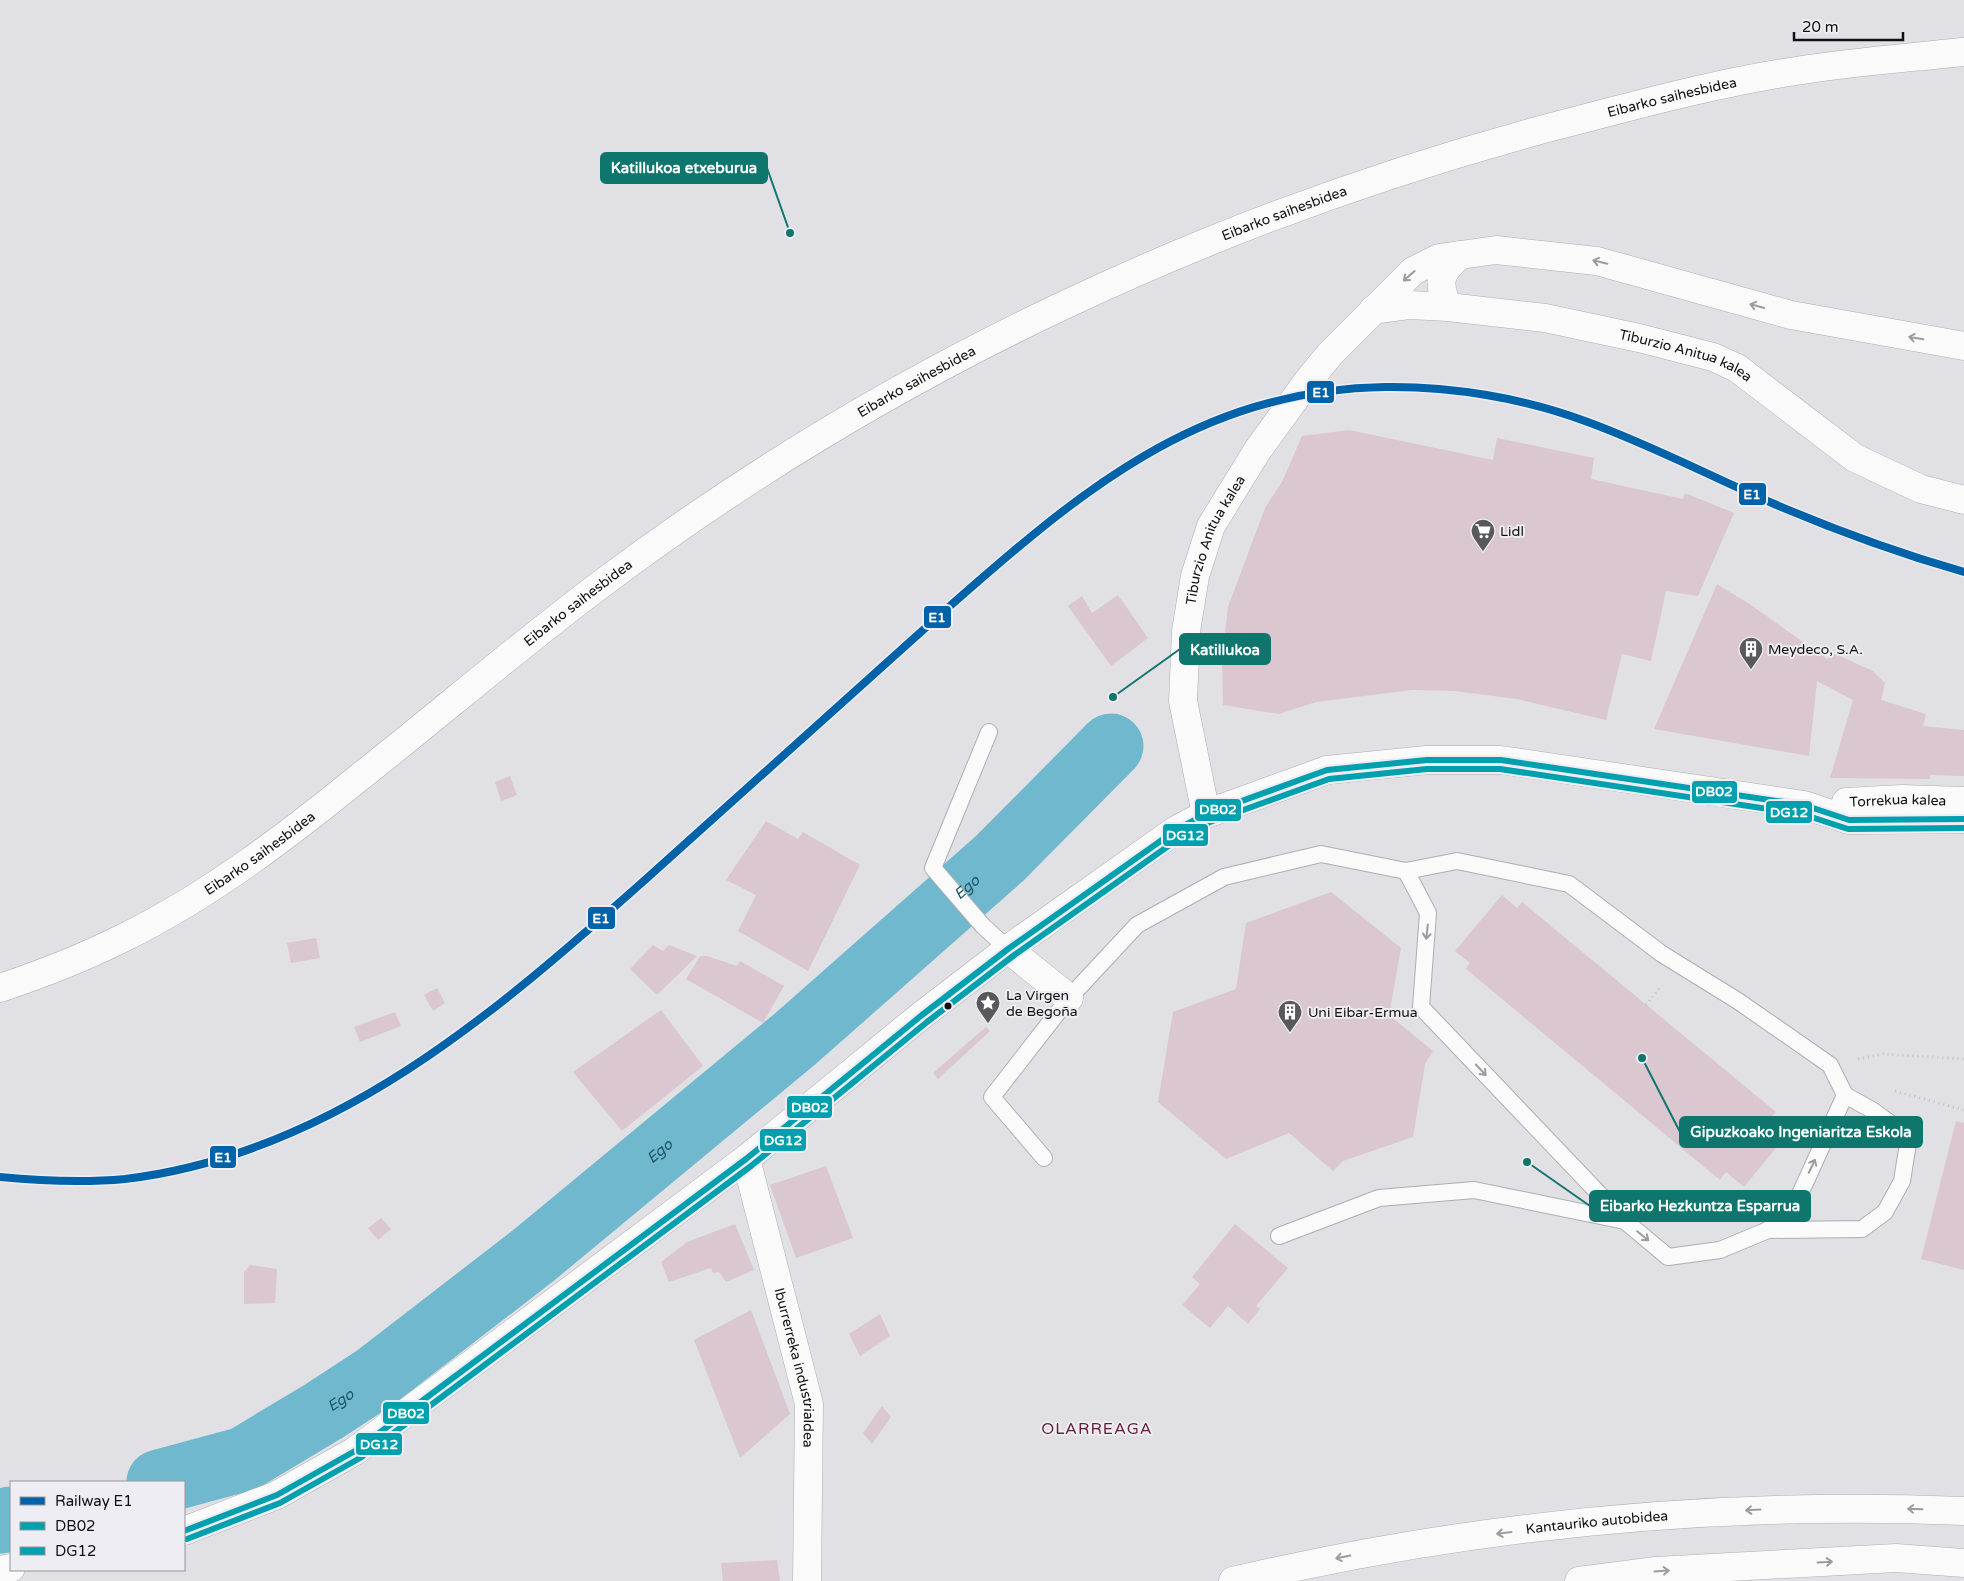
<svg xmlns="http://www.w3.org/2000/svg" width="1964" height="1581" font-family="'Varela Round',sans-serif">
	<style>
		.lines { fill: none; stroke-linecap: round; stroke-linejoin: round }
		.river { stroke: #70b8ce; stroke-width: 65 }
		.building { fill: #dac7d0 }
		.service-casing { stroke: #aeaeb1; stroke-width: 18 }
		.minor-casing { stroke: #aeaeb1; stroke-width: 29 }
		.tertiary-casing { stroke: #aeaeb1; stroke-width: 29 }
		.trunk-casing { stroke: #aeaeb1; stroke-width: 29 }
		.motorway-casing { stroke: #aeaeb1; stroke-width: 29 }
		.path { stroke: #c2c2c3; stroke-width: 3; stroke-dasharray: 1 4; stroke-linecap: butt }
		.service { stroke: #fafafb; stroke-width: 16 }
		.minor { stroke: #fafafb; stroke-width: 28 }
		.tertiary { stroke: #fafafb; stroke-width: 28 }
		.trunk { stroke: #fafafb; stroke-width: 28 }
		.motorway { stroke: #fafafb; stroke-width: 28 }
		.bus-1-casing { stroke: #ededf3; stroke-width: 10 }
		.bus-2-casing { stroke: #ededf3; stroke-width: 10 }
		.bus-1 { stroke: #00a0ae; stroke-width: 6 }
		.bus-2 { stroke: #00a0ae; stroke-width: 6 }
		.rail-1-casing { stroke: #ededf3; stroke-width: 11 }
		.rail-1 { stroke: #0063a9; stroke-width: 8 }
		.oneway { stroke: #9c9c9e }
		.bus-dot { fill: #101012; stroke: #ededf3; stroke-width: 2 }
		.labels { text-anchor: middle; stroke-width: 4; stroke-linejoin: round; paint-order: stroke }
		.street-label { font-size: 14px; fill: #101012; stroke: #ededf3 }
		.poi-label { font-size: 14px; fill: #101012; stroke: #ededf3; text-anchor: start }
		.water-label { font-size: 15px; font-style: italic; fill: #1c5565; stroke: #ededf3 }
		.quarter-label { font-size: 16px; letter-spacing: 1px; fill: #651f2f; stroke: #ededf3 }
		.leader { fill: none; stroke: #0f766e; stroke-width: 2 }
		.callout-dot { fill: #0f766e; stroke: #ededf3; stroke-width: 2 }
		.callout { fill: #0f766e; stroke: #0f766e; stroke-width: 2 }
		.callout-label { font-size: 15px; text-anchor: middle; font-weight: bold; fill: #fff }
		.line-badge { stroke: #ededf3; stroke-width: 2 }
		.badge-label { font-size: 14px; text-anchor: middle; font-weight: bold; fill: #fff }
	</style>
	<rect width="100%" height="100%" fill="#e1e1e5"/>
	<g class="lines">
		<g class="river">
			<path id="s1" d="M159,1482L244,1459L324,1411L376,1377L534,1255L795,1039L1000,858L1111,746"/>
			<polyline points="0,1521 11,1519"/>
		</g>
	</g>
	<g class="building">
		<polygon points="1349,430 1493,460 1497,438 1594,458 1591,479 1683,499 1685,493 1734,513 1698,596 1666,591 1651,661 1622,654 1606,720 1517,699 1454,691 1412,690 1316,702 1279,714 1223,705 1222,661 1228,607 1265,508 1282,482 1302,436"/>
		<polygon points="1717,584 1751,605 1827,659 1833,653 1873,671 1885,683 1881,700 1926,714 1923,726 1964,730 1964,776 1930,775 1930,779 1830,778 1853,700 1817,681 1809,756 1654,729"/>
		<polygon points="1118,595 1148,638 1111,666 1068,606 1082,596 1092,613"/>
		<polygon points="510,776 517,795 501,801 495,782"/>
		<polygon points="766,821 798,839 803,832 860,865 808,971 738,931 756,895 726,880"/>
		<polygon points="1331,892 1401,948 1389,1015 1433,1051 1425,1064 1413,1137 1343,1161 1333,1171 1289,1133 1226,1159 1158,1102 1173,1012 1236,989 1246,923"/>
		<polygon points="1502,895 1517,908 1522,902 1776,1112 1771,1117 1789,1132 1744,1187 1726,1172 1720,1180 1466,969 1470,963 1455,951"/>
		<polygon points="316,938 320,958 291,963 287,943"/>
		<polygon points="653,945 663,951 669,945 697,956 657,995 630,969"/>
		<polygon points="700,956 707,956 737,966 740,961 784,986 763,1023 686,979"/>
		<polygon points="437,988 445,1003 433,1011 424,995"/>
		<polygon points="661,1010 703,1066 622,1131 573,1072"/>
		<polygon points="395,1012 401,1026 360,1042 354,1027"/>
		<polygon points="986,1027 990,1031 938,1079 933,1073"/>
		<polygon points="1956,1121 1964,1123 1964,1270 1921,1259"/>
		<polygon points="826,1166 853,1238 796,1258 770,1185"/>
		<polygon points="381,1218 391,1229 378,1240 368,1228"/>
		<polygon points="735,1224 754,1270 726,1282 719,1272 713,1273 711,1268 669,1282 661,1262 687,1242"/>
		<polygon points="1235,1224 1288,1268 1256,1306 1260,1309 1248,1324 1228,1306 1210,1328 1182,1305 1200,1284 1192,1277"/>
		<polygon points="250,1265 277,1269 275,1303 244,1304 244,1272"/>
		<polygon points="751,1310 790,1414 740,1458 694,1340"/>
		<polygon points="880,1314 890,1336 860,1356 849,1334"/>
		<polygon points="882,1406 891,1417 872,1444 863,1433"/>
		<polygon points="777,1560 780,1581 723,1581 721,1563"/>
	</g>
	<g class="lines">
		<defs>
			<g id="service">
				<polyline points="989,732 933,868 983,926 1008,949"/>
				<polyline points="1044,1158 992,1097 1069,998 1137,925 1224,877 1321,854 1406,871 1457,861 1569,884 1662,954 1738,1001 1830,1065 1845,1095 1800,1194 1768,1230 1720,1250 1668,1257 1625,1221 1421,1007 1428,913 1406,871"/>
				<polyline points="1768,1230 1862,1229 1885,1212 1902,1181 1909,1137 1872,1110 1845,1095"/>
				<polyline points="1279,1236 1379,1198 1474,1190 1625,1221"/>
			</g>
			<g id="minor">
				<path d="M1448,307C1437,282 1439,273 1460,255"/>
				<path id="s2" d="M1373,310L1410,305L1448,307L1545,318L1639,338L1713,357L1737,368L1855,458L1921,489L1964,500"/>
				<path id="s3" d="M1206,814L1183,701L1186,631L1195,576L1211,526L1257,451L1307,382L1330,354L1413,271L1439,258L1496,250L1597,261L1791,315L1964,346"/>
				<polyline points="1008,949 1069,998"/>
				<path id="s4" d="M746,1159L809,1404L807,1581"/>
			</g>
			<g id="tertiary">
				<path id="s5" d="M1846,802L1902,799L1964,801"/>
				<polyline points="184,1531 277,1495 355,1451 746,1159 922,1015 1008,949 1176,830 1206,814 1327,770 1427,760 1501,760 1804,805 1849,820 1964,819"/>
				<polyline points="0,1570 11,1568"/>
			</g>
			<g id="trunk">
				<path id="s6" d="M0,988C42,974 83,958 123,938C209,896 287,836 361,776C442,712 521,644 604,582C889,368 1215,216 1559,125C1637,105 1716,83 1796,71C1851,62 1907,58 1962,52"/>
			</g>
			<g id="motorway">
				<path id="s7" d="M1233,1581C1472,1525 1719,1501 1964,1511"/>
				<polyline points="1579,1581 1656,1571 1896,1558 1964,1563"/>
			</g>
		</defs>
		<use href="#service" class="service-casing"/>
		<use href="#minor" class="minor-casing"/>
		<use href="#tertiary" class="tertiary-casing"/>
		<use href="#trunk" class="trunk-casing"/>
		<use href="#motorway" class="motorway-casing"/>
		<g class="path">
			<polyline points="1646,1005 1661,986"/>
			<polyline points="1858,1059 1883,1054 1964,1059"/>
			<polyline points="1895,1091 1964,1110"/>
		</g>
		<use href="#service" class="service"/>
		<use href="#minor" class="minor"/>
		<use href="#tertiary" class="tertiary"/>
		<use href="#trunk" class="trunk"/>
		<use href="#motorway" class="motorway"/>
		<defs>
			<polyline id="bus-1" points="184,1531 277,1495 355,1451 746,1159 922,1015 1008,949 1176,830 1206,814 1327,770 1427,760 1501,760 1804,805 1849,820 1964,819"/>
			<polyline id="bus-2" points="187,1539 280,1503 360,1458 751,1166 927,1022 1013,956 1181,837 1210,822 1329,779 1427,769 1500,769 1802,814 1848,829 1964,828"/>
		</defs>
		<use href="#bus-1" class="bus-1-casing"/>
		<use href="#bus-2" class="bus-2-casing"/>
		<use href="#bus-1" class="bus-1"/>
		<use href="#bus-2" class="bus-2"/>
		<defs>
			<path id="rail-1" d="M0,1177C41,1181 83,1183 125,1179C334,1154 495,1013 646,879C745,791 843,701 942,613C1076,495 1195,390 1385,387C1451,386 1523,398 1585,421C1649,444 1710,476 1772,503C1835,530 1898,553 1964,572"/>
		</defs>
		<use href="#rail-1" class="rail-1-casing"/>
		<use href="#rail-1" class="rail-1"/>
	</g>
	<defs><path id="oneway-shaft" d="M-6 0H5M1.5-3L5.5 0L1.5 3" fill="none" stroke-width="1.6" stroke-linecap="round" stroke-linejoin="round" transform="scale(1.25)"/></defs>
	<g class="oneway">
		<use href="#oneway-shaft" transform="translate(1600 262) rotate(-167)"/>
		<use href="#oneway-shaft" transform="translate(1409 276) rotate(139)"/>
		<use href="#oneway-shaft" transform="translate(1757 306) rotate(-164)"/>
		<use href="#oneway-shaft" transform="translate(1916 338) rotate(-170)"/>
		<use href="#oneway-shaft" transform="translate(1427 932) rotate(96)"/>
		<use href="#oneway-shaft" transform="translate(1481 1070) rotate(47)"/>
		<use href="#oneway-shaft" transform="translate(1812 1166) rotate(-65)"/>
		<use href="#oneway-shaft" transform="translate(1643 1236) rotate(39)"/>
		<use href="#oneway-shaft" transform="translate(1915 1509) rotate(-178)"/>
		<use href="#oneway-shaft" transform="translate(1753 1510) rotate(177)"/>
		<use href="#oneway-shaft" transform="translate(1504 1533) rotate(173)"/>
		<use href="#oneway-shaft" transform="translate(1343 1557) rotate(169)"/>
		<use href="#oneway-shaft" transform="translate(1825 1562) rotate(-3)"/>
		<use href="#oneway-shaft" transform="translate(1662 1571) rotate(-4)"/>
	</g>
	<defs>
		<symbol id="supermarket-pin" viewBox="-11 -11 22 30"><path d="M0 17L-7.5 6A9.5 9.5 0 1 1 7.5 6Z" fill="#59595c" stroke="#ededf3"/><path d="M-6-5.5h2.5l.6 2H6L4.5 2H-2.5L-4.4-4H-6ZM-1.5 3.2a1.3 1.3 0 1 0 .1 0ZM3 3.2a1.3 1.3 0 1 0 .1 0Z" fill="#fff"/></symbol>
		<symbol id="building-pin" viewBox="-11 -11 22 30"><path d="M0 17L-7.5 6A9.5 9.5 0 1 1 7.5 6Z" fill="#59595c" stroke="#ededf3"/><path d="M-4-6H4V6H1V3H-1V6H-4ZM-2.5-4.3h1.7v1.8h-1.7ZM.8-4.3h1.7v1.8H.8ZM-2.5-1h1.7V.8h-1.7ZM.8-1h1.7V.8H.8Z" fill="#fff"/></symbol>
		<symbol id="sight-pin" viewBox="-11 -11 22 30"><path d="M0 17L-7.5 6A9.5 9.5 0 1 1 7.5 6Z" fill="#59595c" stroke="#ededf3"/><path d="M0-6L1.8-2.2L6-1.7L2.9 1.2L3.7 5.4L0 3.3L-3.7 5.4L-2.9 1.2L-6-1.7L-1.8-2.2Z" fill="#fff"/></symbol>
	</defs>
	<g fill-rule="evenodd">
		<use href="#supermarket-pin" x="1469" y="517" width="28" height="38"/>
		<use href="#building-pin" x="1737" y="635" width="28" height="38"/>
		<use href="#sight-pin" x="974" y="989" width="28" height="38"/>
		<use href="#building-pin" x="1276" y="998" width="28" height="38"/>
	</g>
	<circle class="bus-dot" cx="948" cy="1006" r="4.5"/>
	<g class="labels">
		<g class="street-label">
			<text dy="5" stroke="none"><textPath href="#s6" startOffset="1914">Eibarko saihesbidea</textPath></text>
			<text dy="5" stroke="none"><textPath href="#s6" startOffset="1509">Eibarko saihesbidea</textPath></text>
			<text dy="5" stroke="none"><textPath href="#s2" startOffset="319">Tiburzio Anitua kalea</textPath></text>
			<text dy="5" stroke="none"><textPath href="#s6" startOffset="1104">Eibarko saihesbidea</textPath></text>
			<text dy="5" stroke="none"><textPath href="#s3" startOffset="282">Tiburzio Anitua kalea</textPath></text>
			<text dy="5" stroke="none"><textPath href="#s6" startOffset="699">Eibarko saihesbidea</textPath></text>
			<text dy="5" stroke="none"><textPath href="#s5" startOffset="52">Torrekua kalea</textPath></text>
			<text dy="5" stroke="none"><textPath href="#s6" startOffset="294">Eibarko saihesbidea</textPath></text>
			<text dy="5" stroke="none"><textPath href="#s4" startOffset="215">Iburrerreka industrialdea</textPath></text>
			<text dy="5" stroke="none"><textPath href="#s7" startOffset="369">Kantauriko autobidea</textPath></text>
		</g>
		<g class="poi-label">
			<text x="1500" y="536">Lidl</text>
			<text x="1768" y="654">Meydeco, S.A.</text>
			<text x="1006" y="1000">La Virgen<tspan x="1006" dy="16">de Begoña</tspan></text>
			<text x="1308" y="1017">Uni Eibar-Ermua</text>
		</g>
		<g class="water-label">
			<text dy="5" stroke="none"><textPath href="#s1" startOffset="1011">Ego</textPath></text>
			<text dy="5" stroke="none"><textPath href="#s1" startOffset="606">Ego</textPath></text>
			<text dy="5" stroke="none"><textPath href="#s1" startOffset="201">Ego</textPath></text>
		</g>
		<g class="quarter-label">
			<text x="1097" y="1434">OLARREAGA</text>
		</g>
	</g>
	<path class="leader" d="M790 233L767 168M1113 697L1180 649M1642 1058L1680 1132M1527 1162L1590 1206"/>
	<g class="callout-dot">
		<circle cx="790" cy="233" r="5"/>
		<circle cx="1113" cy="697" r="5"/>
		<circle cx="1642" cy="1058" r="5"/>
		<circle cx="1527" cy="1162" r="5"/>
	</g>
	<g class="callout">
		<rect x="601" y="153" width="166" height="30" rx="5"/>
		<rect x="1180" y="634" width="90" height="30" rx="5"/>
		<rect x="1680" y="1117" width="242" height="30" rx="5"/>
		<rect x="1590" y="1191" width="220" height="30" rx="5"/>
	</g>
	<g class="callout-label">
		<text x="684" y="173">Katillukoa etxeburua</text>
		<text x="1225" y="655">Katillukoa</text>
		<text x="1801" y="1137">Gipuzkoako Ingeniaritza Eskola</text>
		<text x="1700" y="1211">Eibarko Hezkuntza Esparrua</text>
	</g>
	<g class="line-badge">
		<rect x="1306" y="380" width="29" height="24" rx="5" fill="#0063a9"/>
		<rect x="1738" y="482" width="29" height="24" rx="5" fill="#0063a9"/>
		<rect x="923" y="605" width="29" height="24" rx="5" fill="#0063a9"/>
		<rect x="1691" y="780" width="47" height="24" rx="5" fill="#00a0ae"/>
		<rect x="1194" y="798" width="48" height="24" rx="5" fill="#00a0ae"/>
		<rect x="1765" y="800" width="48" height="24" rx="5" fill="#00a0ae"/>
		<rect x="1162" y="823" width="47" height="24" rx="5" fill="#00a0ae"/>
		<rect x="587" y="906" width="29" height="24" rx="5" fill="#0063a9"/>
		<rect x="786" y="1095" width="47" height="24" rx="5" fill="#00a0ae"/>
		<rect x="759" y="1128" width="48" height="24" rx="5" fill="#00a0ae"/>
		<rect x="209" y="1145" width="28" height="24" rx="5" fill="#0063a9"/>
		<rect x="382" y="1401" width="48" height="24" rx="5" fill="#00a0ae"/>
		<rect x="355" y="1432" width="48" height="24" rx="5" fill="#00a0ae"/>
	</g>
	<g class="badge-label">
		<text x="1321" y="397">E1</text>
		<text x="1752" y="499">E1</text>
		<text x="937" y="622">E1</text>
		<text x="1714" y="796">DB02</text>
		<text x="1218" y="814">DB02</text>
		<text x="1789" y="817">DG12</text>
		<text x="1185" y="840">DG12</text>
		<text x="601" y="923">E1</text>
		<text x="810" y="1112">DB02</text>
		<text x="783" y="1145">DG12</text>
		<text x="223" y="1162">E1</text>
		<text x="406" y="1418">DB02</text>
		<text x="379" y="1449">DG12</text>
	</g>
	<rect x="10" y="1481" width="175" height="90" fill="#ededf3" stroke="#959599"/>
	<rect x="20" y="1497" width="25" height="8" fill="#0063a9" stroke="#959599"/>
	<text x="55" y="1506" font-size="15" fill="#101012">Railway E1</text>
	<rect x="20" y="1522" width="25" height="8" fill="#00a0ae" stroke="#959599"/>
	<text x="55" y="1531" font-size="15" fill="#101012">DB02</text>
	<rect x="20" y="1547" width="25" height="8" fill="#00a0ae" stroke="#959599"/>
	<text x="55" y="1556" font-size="15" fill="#101012">DG12</text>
	<path d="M1794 32v8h109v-8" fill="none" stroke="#101012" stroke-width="2.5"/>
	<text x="1802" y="32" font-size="15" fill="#101012" stroke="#ededf3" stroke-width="4" paint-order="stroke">20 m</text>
</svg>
